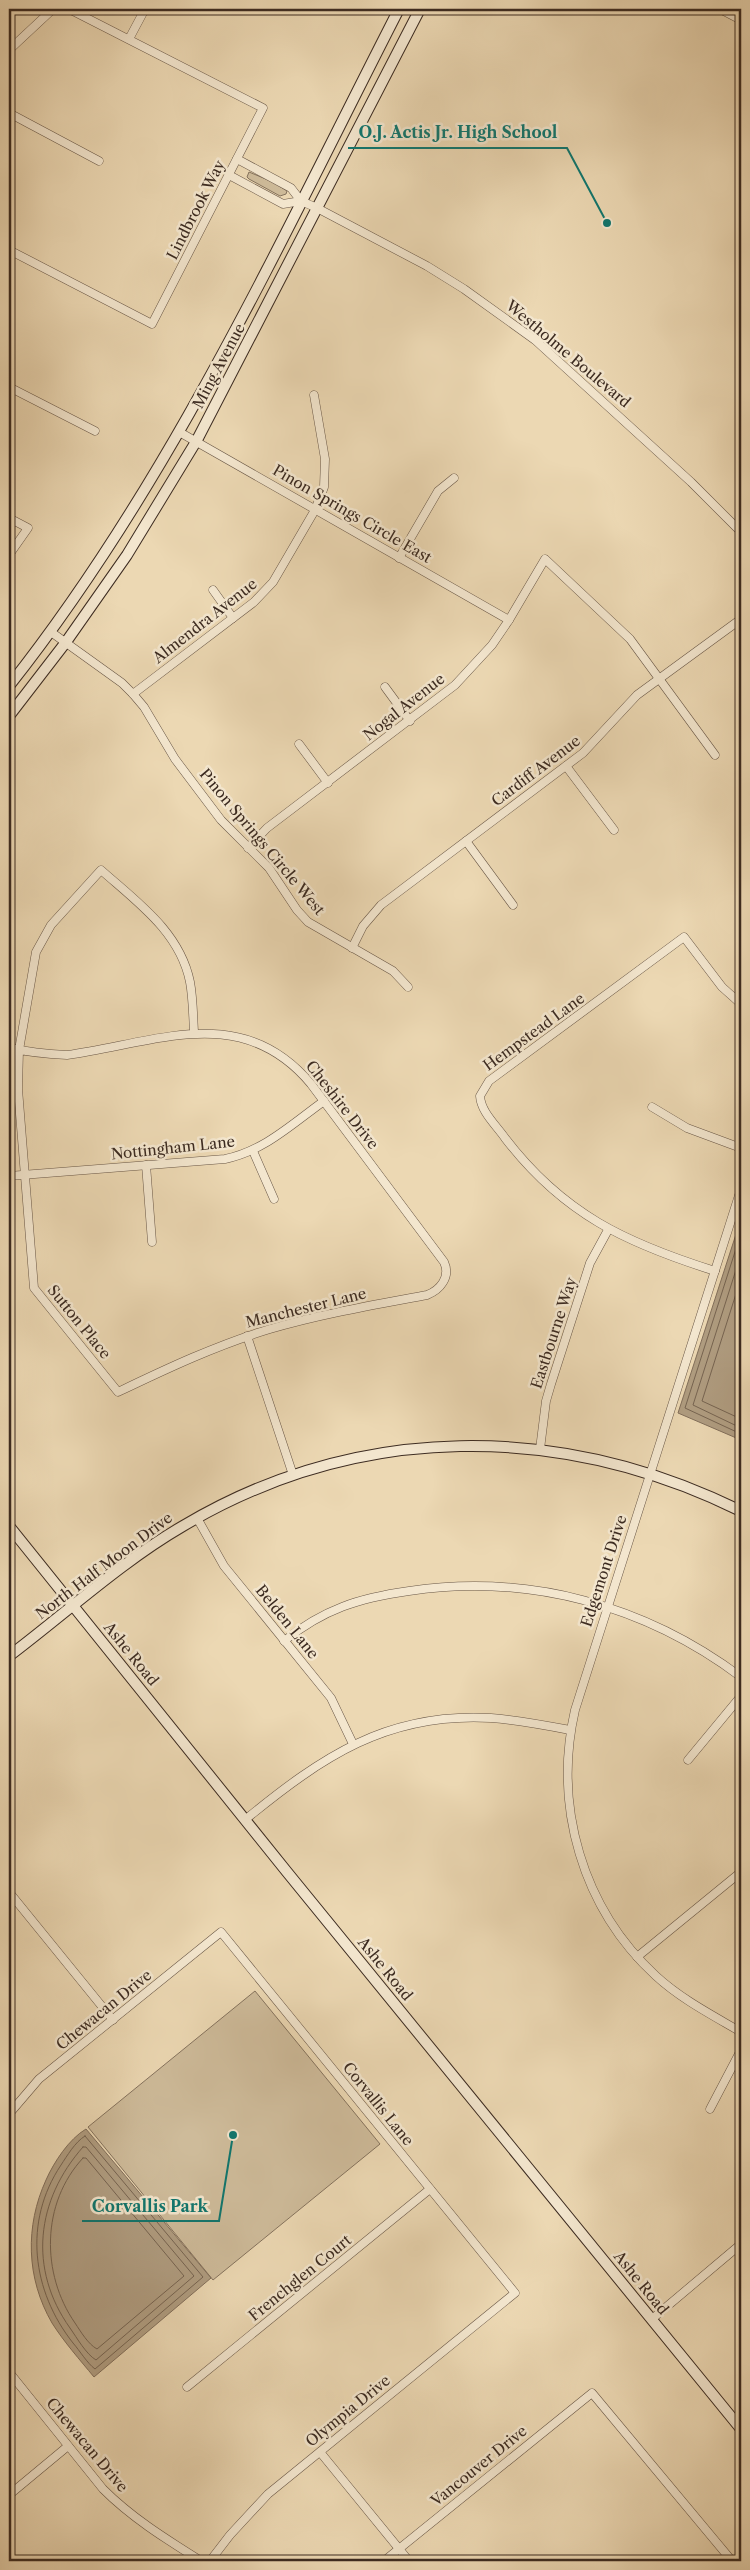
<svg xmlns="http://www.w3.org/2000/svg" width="750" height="2570" font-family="'Libre Caslon Text',serif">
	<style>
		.green { fill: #cebb9a; stroke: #85735e }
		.water { fill: #b09d81; stroke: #826f5b }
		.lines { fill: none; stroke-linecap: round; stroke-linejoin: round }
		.shore { stroke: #766451; stroke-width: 1 }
		.street-casing { stroke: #685646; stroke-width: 9 }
		.secondary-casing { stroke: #3c2b21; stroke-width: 12 }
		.street { stroke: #f3e6ce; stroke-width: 8 }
		.secondary { stroke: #f3e6ce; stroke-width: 10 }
		.labels { text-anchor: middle; stroke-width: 5; stroke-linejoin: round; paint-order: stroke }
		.street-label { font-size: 15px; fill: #3c2b21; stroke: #f3e6ce }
		.leader { fill: none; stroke: #0f766e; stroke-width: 2 }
		.callout-dot { fill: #0f766e; stroke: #f3e6ce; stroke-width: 2 }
		.callout-label { font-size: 16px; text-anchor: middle; font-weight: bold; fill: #0f766e; stroke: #f3e6ce; stroke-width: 5; stroke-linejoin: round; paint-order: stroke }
	</style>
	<rect width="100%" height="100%" fill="#ecd8b3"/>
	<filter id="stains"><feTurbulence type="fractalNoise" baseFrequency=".004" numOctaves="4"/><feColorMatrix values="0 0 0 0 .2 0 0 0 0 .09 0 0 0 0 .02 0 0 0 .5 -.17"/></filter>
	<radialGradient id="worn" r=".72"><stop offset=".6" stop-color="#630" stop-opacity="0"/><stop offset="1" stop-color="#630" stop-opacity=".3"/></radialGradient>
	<g class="green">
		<polygon points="249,172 273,182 287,191 286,194 280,196 249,179 247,177"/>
		<polygon points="255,1991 380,2144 213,2280 88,2127"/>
	</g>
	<g class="water">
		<polygon points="739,1225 741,1226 741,1440 678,1413"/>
		<path d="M86,2129L211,2278L94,2377C80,2360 64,2342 52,2323C26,2278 25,2226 46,2180C54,2162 69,2139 86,2129Z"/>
	</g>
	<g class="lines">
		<g class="shore">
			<polyline points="741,1233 685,1408 741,1434"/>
			<polyline points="741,1254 693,1405 741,1428"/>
			<polyline points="741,1278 702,1401 741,1419"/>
			<path d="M85,2136L203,2277L95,2369C87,2363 80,2351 73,2343C32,2291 23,2222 61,2165C67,2156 75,2142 85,2136Z"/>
			<path d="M83,2147H86L194,2276L96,2360C86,2354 77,2338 70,2328C28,2269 36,2200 83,2147Z"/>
			<path d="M83,2158H86L184,2276L97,2349C88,2344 81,2332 75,2323C41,2274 41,2203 83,2158Z"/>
		</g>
		<defs>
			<g id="street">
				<polyline points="720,9 741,20"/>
				<polyline points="129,39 145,9"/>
				<polyline points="9,50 53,9"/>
				<polyline points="9,113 99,161"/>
				<polyline points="237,159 291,188 301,201"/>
				<polyline points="229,175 283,204 301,201 317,208 427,266 464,289 535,340 691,482 741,532"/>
				<polyline points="9,250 152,324 263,108 69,9"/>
				<polyline points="9,387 95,431"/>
				<polyline points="181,433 509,620"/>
				<polyline points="9,518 28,528 9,555"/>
				<polyline points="399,558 438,491 454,478"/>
				<polyline points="213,590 233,618"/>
				<polyline points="51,632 122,683 133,694 144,707 175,759 221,820 269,868 297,910 308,922 393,971 408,987"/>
				<polyline points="385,687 410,721"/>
				<polyline points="133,694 254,602 273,582 315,510 324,487 325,459 314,395"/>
				<polyline points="299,744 328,783"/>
				<polyline points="566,766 614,830"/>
				<polyline points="466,841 513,905"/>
				<polyline points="248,848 267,828 455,685 492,645 509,620 545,559 630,639 715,755"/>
				<polyline points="352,948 363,926 381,905 583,753 637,695 741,619"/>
				<path d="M9,1048C28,1052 47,1054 67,1055C156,1043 242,1001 311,1084L444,1262C451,1277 440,1290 427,1295C374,1305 321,1314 270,1329C217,1345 168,1368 118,1392L34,1288L18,1089L19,1050L36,952L51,925L101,870C137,902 180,932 190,982C193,998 193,1015 194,1032"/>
				<polyline points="652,1107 687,1128 741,1148"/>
				<polyline points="253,1151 274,1199"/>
				<polyline points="146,1165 152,1242"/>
				<path d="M9,1176L225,1159C264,1151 292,1124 324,1101"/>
				<path d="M741,1189L575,1710C553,1806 582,1908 656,1976C681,1999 712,2015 741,2032"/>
				<path d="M715,1271C626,1243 563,1214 505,1138C496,1125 481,1112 480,1096L489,1081L684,937L722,987L741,1004"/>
				<polyline points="247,1336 293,1475"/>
				<polyline points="540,1449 546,1401 551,1384 590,1263 608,1230"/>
				<polyline points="197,1518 224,1566 331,1698 353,1744"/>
				<path d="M284,1641C324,1609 359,1598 409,1591C528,1573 645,1605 741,1677"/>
				<polyline points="688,1760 741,1696"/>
				<path d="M246,1819C322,1757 387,1712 491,1718C518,1720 544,1725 570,1730"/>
				<polyline points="9,1892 113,2020"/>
				<polyline points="637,1957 741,1872"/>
				<polyline points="710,2109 741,2050"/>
				<polyline points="9,2114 39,2079 221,1932 515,2293 268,2494 230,2535 210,2561"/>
				<polyline points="652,2319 741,2244"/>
				<path d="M9,2372L103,2489C132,2518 166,2539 201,2561"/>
				<polyline points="187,2387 430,2189"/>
				<polyline points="320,2452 409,2561"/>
				<polyline points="9,2495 68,2446"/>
				<polyline points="384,2561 592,2393 732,2561"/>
			</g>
			<g id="secondary">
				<path d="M9,686C172,480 280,241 399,9"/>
				<polyline points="9,716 66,642 127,555 197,440 420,9"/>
				<polyline points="9,1526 287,1872 741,2429"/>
				<path d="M9,1656C66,1613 121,1562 183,1526C358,1422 561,1422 741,1511"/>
			</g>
		</defs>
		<use href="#street" class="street-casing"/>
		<use href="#secondary" class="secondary-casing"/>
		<use href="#street" class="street"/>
		<use href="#secondary" class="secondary"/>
	</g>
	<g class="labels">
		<g class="street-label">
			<text transform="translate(196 210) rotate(-63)" y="5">Lindbrook Way</text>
			<text transform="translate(568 354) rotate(40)" y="5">Westholme Boulevard</text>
			<text transform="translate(219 366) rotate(-62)" y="5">Ming Avenue</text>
			<text transform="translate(352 514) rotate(30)" y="5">Pinon Springs Circle East</text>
			<text transform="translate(205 621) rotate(-38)" y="5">Almendra Avenue</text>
			<text transform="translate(404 707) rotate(-38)" y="5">Nogal Avenue</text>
			<text transform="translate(536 771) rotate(-37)" y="5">Cardiff Avenue</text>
			<text transform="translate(262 842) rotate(50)" y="5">Pinon Springs Circle West</text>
			<text transform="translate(534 1032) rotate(-36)" y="5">Hempstead Lane</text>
			<text transform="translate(342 1105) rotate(52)" y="5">Cheshire Drive</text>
			<text transform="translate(173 1148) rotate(-6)" y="5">Nottingham Lane</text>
			<text transform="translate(306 1308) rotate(-14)" y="5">Manchester Lane</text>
			<text transform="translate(79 1322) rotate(51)" y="5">Sutton Place</text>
			<text transform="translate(554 1333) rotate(-72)" y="5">Eastbourne Way</text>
			<text transform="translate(104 1566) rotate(-37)" y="5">North Half Moon Drive</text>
			<text transform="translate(604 1571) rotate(-72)" y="5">Edgemont Drive</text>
			<text transform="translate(287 1622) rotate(51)" y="5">Belden Lane</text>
			<text transform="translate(131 1654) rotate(51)" y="5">Ashe Road</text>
			<text transform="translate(385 1969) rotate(51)" y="5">Ashe Road</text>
			<text transform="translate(104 2010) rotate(-39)" y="5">Chewacan Drive</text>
			<text transform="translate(378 2104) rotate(51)" y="5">Corvallis Lane</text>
			<text transform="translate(300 2278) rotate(-39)" y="5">Frenchglen Court</text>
			<text transform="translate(641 2283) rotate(51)" y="5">Ashe Road</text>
			<text transform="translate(348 2411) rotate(-39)" y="5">Olympia Drive</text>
			<text transform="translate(87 2445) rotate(50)" y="5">Chewacan Drive</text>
			<text transform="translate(479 2466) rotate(-39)" y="5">Vancouver Drive</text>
		</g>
	</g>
	<path class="leader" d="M607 223L567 148H348M233 2135L219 2221H82"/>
	<g class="callout-dot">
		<circle cx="607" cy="223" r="5"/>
		<circle cx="233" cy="2135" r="5"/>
	</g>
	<g class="callout-label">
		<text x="458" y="138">O.J. Actis Jr. High School</text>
		<text x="150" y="2212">Corvallis Park</text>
	</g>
	<rect width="750" height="2570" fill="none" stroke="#ecd8b3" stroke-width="30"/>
	<rect x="10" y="10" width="730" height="2550" fill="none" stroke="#3c2b21" stroke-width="2.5"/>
	<rect x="15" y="15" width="720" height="2540" fill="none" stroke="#3c2b21"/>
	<rect width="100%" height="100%" filter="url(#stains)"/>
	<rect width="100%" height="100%" fill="url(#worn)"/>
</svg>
